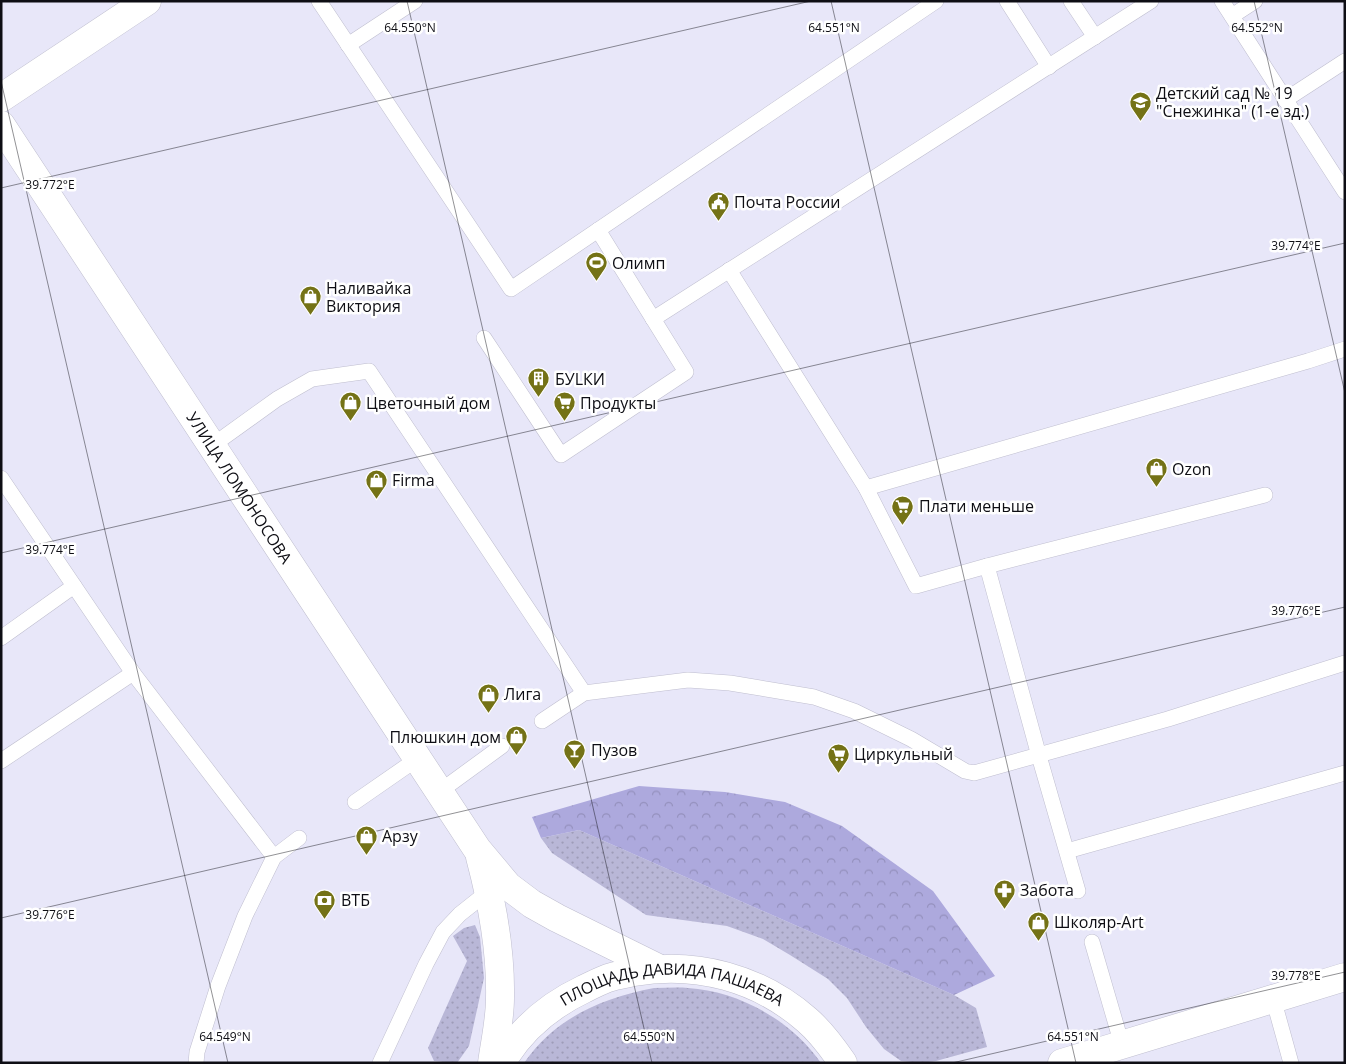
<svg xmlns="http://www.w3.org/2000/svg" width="1346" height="1064" font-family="'Open Sans',sans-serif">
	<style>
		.grass { fill: url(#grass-dots) }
		.forest { fill: url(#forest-crowns) }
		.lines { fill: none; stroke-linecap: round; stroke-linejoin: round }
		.service-casing { stroke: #bfbecf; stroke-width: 16 }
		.minor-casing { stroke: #bfbecf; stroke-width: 29 }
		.tertiary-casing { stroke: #bfbecf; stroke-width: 29 }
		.primary-casing { stroke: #bfbecf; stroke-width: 29 }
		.service { stroke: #fff; stroke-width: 15 }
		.minor { stroke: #fff; stroke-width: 28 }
		.tertiary { stroke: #fff; stroke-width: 28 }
		.primary { stroke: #fff; stroke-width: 28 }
		.ticks { fill: none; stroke: #0e0e14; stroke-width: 1; stroke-opacity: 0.45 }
		.labels { text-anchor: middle; stroke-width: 5; stroke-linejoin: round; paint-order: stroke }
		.poi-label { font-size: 16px; fill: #0e0e14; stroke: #fff; text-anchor: start }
		.street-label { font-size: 16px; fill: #0e0e14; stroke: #fff }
		.ticks-label { font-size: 12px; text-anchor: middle; fill: #0e0e14; stroke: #fff; stroke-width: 5; stroke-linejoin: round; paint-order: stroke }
	</style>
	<defs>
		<pattern id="grass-dots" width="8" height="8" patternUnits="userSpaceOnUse" patternTransform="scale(1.25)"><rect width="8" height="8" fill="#b9b7d7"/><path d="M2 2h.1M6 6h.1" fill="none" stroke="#9e9cb8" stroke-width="1.8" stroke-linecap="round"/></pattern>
		<pattern id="forest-crowns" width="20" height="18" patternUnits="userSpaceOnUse" patternTransform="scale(1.25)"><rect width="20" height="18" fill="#ada9dd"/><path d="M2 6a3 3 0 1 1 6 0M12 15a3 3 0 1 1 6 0" fill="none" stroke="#9490bd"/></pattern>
	</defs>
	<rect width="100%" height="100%" fill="#e8e7f9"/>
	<g class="grass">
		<polygon points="579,830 954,995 976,1008 987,1047 936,1061 921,1063 901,1061 884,1049 866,1027 847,998 828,979 790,955 763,939 727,926 646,915 552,853 541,838"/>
		<polygon points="475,925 480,937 484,978 469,1046 457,1063 434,1061 428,1048 467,961 453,936 464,928"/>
		<path d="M654,988C665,988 677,987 688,988C739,991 792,1021 821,1063H524C555,1018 602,998 654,988Z"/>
	</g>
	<polygon class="forest" points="639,786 725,792 785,802 842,826 933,891 995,976 954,995 579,830 541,838 532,817"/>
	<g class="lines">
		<defs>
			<g id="service">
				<polyline points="319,1 511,289 936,1"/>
				<polyline points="1007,1 1049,67"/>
				<polyline points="1071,1 1095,37"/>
				<polyline points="1222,1 1345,192"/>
				<polyline points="1232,16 1255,1"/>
				<polyline points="348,45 415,1"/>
				<polyline points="1285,100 1345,61"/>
				<polyline points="729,270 866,488 916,586 987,566 1039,756 1078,891"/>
				<polyline points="653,319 1151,1"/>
				<polyline points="484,338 561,455 686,372 598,230"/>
				<polyline points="213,445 277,399 312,379 369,371 584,693"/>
				<polyline points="1,478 133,673 274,857"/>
				<polyline points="866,488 1308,361 1345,349"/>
				<polyline points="987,566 1265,495"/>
				<polyline points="1,638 74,586"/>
				<polyline points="542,721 584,693 688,680 730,683 814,697 854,711 911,739 965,771 974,773 1168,719 1345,663"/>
				<polyline points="1,761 133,673"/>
				<polyline points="439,792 502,746"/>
				<polyline points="355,802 417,759"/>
				<polyline points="1067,851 1345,773"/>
				<polyline points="1092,942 1122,1045"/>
				<polyline points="1273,998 1291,1063"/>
				<polyline points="196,1063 197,1052 218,986 245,916 274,857 299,838"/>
				<polyline points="380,1063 426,964 443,932 460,914 489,891"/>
			</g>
			<polyline id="minor" points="1,98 147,1"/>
			<g id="tertiary">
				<path id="s1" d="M1,125L477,849L508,886L532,904L557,918L658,968"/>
				<path d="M480,857C492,902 501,951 500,998C500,1020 495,1041 492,1063"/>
			</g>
			<g id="primary">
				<path id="s2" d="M501,1063C521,1029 550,1005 584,989C592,985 600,981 608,978C617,975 626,974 634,972C696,961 759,978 807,1020C821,1032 832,1047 843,1063"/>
				<polyline points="1062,1063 1345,977"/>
			</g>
		</defs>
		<use href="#service" class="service-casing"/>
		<use href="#minor" class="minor-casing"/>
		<use href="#tertiary" class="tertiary-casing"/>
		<use href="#primary" class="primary-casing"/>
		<use href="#service" class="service"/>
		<use href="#minor" class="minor"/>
		<use href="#tertiary" class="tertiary"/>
		<use href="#primary" class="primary"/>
	</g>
	<path class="ticks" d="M407,1L652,1063M831,1L1076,1063M1254,1L1345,393M1,81L228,1063M1,188L811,1M1,553L1345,243M1,918L1345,607M952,1063L1345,972"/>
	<defs>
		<symbol id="school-pin" viewBox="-11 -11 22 30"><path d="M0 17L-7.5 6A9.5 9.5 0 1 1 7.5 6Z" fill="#747216" stroke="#fff"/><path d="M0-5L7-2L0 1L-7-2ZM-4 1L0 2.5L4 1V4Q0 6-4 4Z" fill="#fff"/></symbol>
		<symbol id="civic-pin" viewBox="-11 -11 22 30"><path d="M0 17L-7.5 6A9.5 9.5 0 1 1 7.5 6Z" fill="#747216" stroke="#fff"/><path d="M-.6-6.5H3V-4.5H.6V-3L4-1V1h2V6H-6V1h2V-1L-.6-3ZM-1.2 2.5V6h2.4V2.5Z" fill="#fff"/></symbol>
		<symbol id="stadium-pin" viewBox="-11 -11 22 30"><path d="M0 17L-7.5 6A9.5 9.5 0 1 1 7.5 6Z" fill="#747216" stroke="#fff"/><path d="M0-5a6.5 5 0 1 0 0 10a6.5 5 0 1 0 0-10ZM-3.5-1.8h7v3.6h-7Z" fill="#fff"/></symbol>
		<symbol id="shop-pin" viewBox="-11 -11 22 30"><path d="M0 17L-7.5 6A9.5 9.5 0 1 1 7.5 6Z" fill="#747216" stroke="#fff"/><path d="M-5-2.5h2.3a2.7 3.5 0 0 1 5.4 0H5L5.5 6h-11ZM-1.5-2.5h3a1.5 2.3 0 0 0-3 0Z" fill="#fff"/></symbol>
		<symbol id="building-pin" viewBox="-11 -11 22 30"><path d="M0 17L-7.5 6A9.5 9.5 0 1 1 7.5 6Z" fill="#747216" stroke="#fff"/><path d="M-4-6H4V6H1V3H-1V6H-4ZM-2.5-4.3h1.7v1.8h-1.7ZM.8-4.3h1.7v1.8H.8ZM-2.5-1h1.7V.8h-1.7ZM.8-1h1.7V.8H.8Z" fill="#fff"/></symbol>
		<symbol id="supermarket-pin" viewBox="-11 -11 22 30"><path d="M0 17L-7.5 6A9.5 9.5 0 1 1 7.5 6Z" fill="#747216" stroke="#fff"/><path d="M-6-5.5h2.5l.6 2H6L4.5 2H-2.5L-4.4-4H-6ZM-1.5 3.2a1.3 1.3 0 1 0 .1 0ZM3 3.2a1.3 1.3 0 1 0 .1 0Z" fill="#fff"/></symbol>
		<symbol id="bar-pin" viewBox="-11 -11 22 30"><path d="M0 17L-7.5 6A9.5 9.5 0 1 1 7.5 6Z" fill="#747216" stroke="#fff"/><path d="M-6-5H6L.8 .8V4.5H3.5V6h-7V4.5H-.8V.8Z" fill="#fff"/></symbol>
		<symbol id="pharmacy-pin" viewBox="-11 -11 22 30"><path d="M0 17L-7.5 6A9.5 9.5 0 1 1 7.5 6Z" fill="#747216" stroke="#fff"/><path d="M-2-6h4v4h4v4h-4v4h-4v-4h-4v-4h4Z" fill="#fff"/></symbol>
		<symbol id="bank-pin" viewBox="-11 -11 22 30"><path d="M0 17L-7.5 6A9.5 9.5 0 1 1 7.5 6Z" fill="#747216" stroke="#fff"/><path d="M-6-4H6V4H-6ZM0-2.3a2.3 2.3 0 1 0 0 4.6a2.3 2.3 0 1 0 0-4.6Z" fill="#fff"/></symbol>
	</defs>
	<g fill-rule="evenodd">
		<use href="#school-pin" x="1128" y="90" width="25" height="34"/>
		<use href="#civic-pin" x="706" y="190" width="25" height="34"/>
		<use href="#stadium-pin" x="584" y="250" width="25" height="34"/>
		<use href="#shop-pin" x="298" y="284" width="25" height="34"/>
		<use href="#building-pin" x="526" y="366" width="25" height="34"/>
		<use href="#shop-pin" x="338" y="390" width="25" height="34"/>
		<use href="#supermarket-pin" x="552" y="390" width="25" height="34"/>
		<use href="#shop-pin" x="1144" y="456" width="25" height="34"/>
		<use href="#shop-pin" x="364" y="468" width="25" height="34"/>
		<use href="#supermarket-pin" x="890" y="494" width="25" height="34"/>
		<use href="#shop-pin" x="476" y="682" width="25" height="34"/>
		<use href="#shop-pin" x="504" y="724" width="25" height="34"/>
		<use href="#bar-pin" x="562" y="738" width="25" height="34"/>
		<use href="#supermarket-pin" x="826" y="742" width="25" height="34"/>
		<use href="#shop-pin" x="354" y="824" width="25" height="34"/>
		<use href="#pharmacy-pin" x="992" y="878" width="25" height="34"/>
		<use href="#bank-pin" x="312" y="888" width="25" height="34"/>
		<use href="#shop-pin" x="1026" y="910" width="25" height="34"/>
	</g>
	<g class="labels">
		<g class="poi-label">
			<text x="1156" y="99">Детский сад № 19<tspan x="1156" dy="18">"Снежинка" (1-е зд.)</tspan></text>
			<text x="734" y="208">Почта России</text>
			<text x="612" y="269">Олимп</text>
			<text x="326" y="294">Наливайка<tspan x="326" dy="18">Виктория</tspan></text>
			<text x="555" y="385">БУLКИ</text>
			<text x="366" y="409">Цветочный дом</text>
			<text x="580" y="409">Продукты</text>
			<text x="1172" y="475">Ozon</text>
			<text x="392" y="486">Firma</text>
			<text x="919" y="512">Плати меньше</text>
			<text x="504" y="700">Лига</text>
			<text x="501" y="743" text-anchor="end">Плюшкин дом</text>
			<text x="591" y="756">Пузов</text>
			<text x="854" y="760">Циркульный</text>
			<text x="382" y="842">Арзу</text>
			<text x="1020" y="896">Забота</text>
			<text x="341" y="906">ВТБ</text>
			<text x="1054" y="928">Школяр-Art</text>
		</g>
		<g class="street-label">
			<text dy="6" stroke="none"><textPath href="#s1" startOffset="434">УЛИЦА ЛОМОНОСОВА</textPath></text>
			<text dy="6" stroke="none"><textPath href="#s2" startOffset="204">ПЛОЩАДЬ ДАВИДА ПАШАЕВА</textPath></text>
		</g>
	</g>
	<g class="ticks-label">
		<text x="410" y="32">64.550°N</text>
		<text x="834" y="32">64.551°N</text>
		<text x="1257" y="32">64.552°N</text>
		<text x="50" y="189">39.772°E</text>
		<text x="1296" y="250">39.774°E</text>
		<text x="50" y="554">39.774°E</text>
		<text x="1296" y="615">39.776°E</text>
		<text x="50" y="919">39.776°E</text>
		<text x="1296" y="980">39.778°E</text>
		<text x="225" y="1041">64.549°N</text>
		<text x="649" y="1041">64.550°N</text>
		<text x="1073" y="1041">64.551°N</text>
	</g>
	<rect width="1346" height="1064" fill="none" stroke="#0e0e14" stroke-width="5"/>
</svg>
